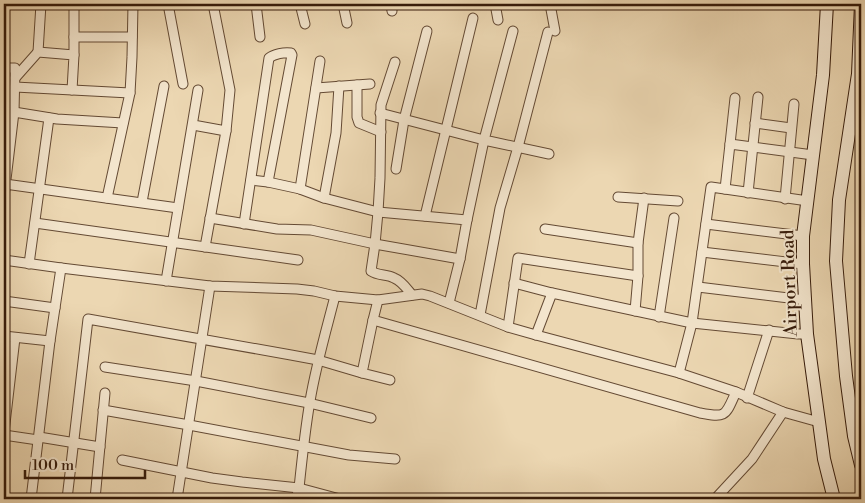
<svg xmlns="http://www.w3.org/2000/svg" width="865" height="503" font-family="'Libre Bodoni',serif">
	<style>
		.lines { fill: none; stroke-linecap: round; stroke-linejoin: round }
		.street-casing { stroke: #644a34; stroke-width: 11 }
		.secondary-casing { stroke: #361b0a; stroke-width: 14 }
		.street { stroke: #f3e5cd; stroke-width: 9 }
		.secondary { stroke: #f3e5cd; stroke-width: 12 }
		.labels { text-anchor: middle; stroke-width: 4; stroke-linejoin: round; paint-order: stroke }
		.street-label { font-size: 18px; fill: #361b0a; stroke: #f3e5cd }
	</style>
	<rect width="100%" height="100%" fill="#ecd7b2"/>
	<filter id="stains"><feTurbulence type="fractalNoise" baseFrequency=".004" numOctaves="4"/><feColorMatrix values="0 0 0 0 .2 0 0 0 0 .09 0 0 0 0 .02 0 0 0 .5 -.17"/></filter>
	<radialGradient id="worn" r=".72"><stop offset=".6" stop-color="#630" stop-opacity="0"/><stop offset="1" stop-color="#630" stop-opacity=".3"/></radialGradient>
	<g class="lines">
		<defs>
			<g id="street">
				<polyline points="74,4 74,55"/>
				<polyline points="168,4 183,84"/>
				<polyline points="256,4 260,37"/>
				<polyline points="300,4 305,24"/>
				<polyline points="343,4 347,23"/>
				<polyline points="391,4 392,11"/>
				<polyline points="495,4 498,20"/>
				<polyline points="550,4 555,31"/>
				<polyline points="513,31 484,140 549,154"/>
				<polyline points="74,37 132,37"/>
				<polyline points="38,52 41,4"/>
				<path d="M395,62L381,105L380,178L378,212L375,244L371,271C378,276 387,274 394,278C402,281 407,289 412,295"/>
				<polyline points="4,68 15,68 14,112 4,196"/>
				<polyline points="15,78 38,52 74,55 72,90"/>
				<polyline points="357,85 357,117 359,123 381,132"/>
				<polyline points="15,87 130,93"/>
				<polyline points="316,88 370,84"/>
				<polyline points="14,112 57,119 123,123"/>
				<polyline points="380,113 484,140 467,220"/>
				<polyline points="755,123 791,128"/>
				<polyline points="193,125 226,131"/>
				<polyline points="730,144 735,98"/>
				<polyline points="396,169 404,120 427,31"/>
				<polyline points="251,180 268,182 300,189 324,198 378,212 467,220 460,259 449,303"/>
				<polyline points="5,184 178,208"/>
				<polyline points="300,189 320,61"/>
				<polyline points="725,189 730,144 813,155"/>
				<polyline points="748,193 758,97"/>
				<polyline points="618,197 678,201"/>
				<polyline points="107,198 130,93 132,57 133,4"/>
				<polyline points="324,198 336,133 339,86"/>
				<polyline points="785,199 794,104"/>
				<polyline points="142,202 164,86"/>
				<polyline points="425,216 473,18"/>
				<polyline points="210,218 277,229 311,230 375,244 460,259"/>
				<polyline points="35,223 298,260"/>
				<path d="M244,224L269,58C274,54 284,52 291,53L292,55L268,182"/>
				<polyline points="706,224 803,236"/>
				<polyline points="545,229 638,243"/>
				<polyline points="205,247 226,131 230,90 213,4"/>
				<polyline points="702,252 803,264"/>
				<polyline points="4,260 61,268 210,286 297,289 314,291 335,296 378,300 422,294 430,296 508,327 536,335 679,373 736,392 783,412 819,422"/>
				<polyline points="29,264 49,118"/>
				<polyline points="166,281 198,90"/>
				<polyline points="514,283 552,293"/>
				<polyline points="698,287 805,300"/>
				<path d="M378,300L373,320L700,413C727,418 725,416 736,392"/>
				<polyline points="4,301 55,308"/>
				<polyline points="635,311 638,276 638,243 644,198"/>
				<polyline points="480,315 500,208 518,147 548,32"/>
				<polyline points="659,317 674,218"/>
				<polyline points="373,320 362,373 390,380"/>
				<polyline points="508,327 518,258 638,276"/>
				<polyline points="536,335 552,293 692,323 798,334 807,334"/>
				<polyline points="4,336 50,341"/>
				<polyline points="105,367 196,381 309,403 371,418"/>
				<polyline points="679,373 692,323 711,187 808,201"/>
				<polyline points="747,398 769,330"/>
				<polyline points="103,410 189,425 349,455 395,459"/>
				<polyline points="4,432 15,338"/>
				<polyline points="4,435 38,440"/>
				<polyline points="39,437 100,447"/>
				<polyline points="122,460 212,478 242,482 299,488 340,499"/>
				<polyline points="31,499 50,341 61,268"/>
				<polyline points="67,499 88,319 291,355 318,360 362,373"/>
				<polyline points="95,499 105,393"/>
				<polyline points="177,499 210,286"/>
				<path d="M296,499L299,488C302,459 305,430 310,401C316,365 326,331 335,296"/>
				<polyline points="715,499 752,459 783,412"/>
			</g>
			<g id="secondary">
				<polyline points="827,4 823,75 803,236 803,264 807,334 819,422 824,459 834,499"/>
				<polyline points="861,4 858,74 839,200 836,261 846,376 854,436 861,465"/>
			</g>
		</defs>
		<use href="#street" class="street-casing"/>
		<use href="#secondary" class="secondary-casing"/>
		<use href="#street" class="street"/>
		<use href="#secondary" class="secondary"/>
	</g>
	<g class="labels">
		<g class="street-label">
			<text transform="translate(789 283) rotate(-92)" y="6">Airport Road</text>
		</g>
	</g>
	<rect width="865" height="503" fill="none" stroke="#ecd7b2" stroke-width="20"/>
	<rect x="5" y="5" width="855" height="493" fill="none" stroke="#361b0a" stroke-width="2.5"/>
	<rect x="10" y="10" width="845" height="483" fill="none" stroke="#361b0a"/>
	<path d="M25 470v8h120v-8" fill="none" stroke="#361b0a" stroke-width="2.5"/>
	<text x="32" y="470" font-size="15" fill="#361b0a" stroke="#f3e5cd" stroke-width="4" paint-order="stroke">100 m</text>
	<rect width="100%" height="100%" filter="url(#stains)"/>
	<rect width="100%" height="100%" fill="url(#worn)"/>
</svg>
